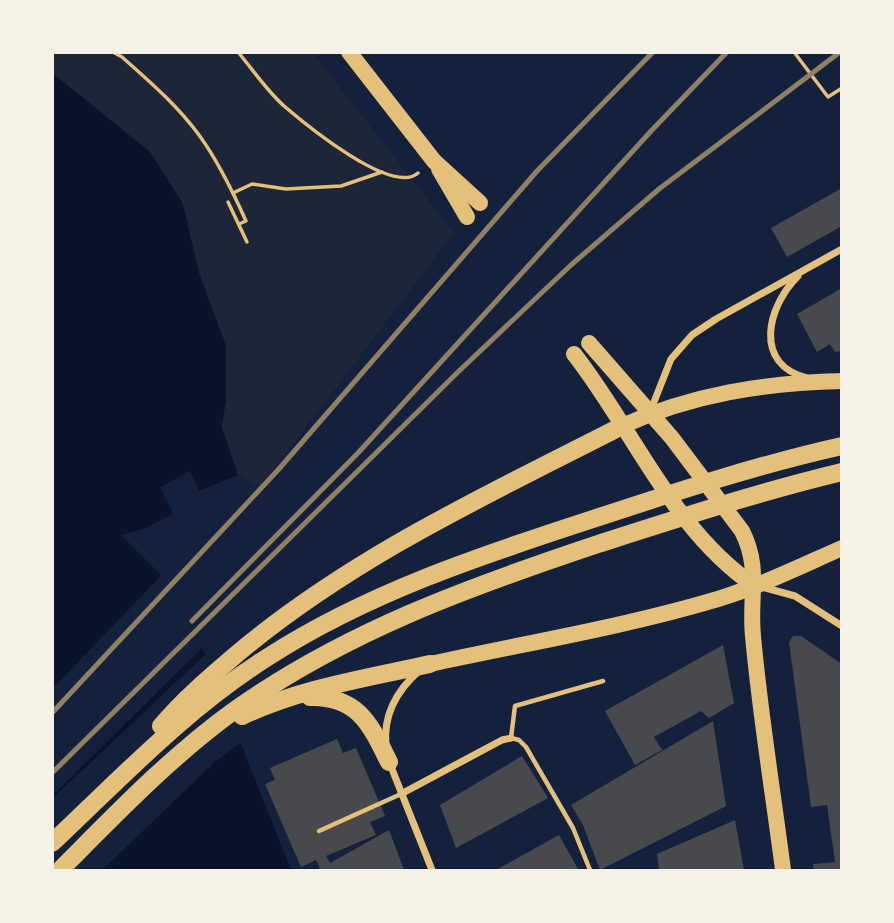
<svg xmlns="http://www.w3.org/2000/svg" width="894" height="923" font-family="'Libre Baskerville',serif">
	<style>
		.green { fill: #1d2539 }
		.water { fill: #0b132b }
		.pier { fill: #14213d }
		.building { fill: #48494c }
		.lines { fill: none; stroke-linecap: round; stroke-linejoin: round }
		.path { stroke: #e5c07b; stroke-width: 3.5 }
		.service { stroke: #e5c07b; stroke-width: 4.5 }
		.minor { stroke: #e5c07b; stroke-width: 7 }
		.primary { stroke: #e5c07b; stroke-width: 16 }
		.motorway { stroke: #e5c07b; stroke-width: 18 }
		.rail { stroke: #918062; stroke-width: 5 }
	</style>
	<rect width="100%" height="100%" fill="#14213d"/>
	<polygon class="green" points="52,53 313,53 454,233 260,487 238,475 221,427 226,400 226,346 199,273 183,204 150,152 53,73"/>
	<polygon class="water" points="52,73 150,152 183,204 199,273 226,346 226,400 222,427 238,475 199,491 190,471 160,487 173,514 144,529 121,535 159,573 207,658 291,870 53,870"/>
	<g class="pier">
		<polygon points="163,574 204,646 53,795 53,688"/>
		<polygon points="208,652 243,741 217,760 102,870 53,870 53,798"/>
	</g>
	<g class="building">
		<polygon points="842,188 842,226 787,257 771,228"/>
		<polygon points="842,288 842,351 835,352 830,344 817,352 797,314"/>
		<polygon points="793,636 801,636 842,664 842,870 814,870 813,864 835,862 827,805 811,807 789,642"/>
		<polygon points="723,645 734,703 709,718 701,711 654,737 662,750 635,765 605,711"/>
		<polygon points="713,721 726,806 600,870 583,825 571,805"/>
		<polygon points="337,739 343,753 356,748 385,816 370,822 376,835 326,856 330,863 389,830 404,870 316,870 320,868 316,860 301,867 265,784 275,780 270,768"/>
		<polygon points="522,756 548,798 456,848 440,805"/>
		<polygon points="735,820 744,870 659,870 657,854"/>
		<polygon points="559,835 578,869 496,870"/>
	</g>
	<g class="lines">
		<g class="path">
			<path d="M113,52L122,57C149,81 177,105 199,135C218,161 233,192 246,221L239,224"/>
			<path d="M238,52C253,70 267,91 284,106C305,124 392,196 418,173"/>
			<polyline points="794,52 828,97 842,88"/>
			<polyline points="233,193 252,184 286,189 341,186 382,172"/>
			<polyline points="228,202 247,242"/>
		</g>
		<g class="service">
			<polyline points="319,831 401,794"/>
			<polyline points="590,870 573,828 526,747 519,740 511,738 515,706 603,681"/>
		</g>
		<g class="minor">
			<path d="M798,276C767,307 753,364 807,378"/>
			<polyline points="650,412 671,359 692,335 716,319 842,249"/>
			<polyline points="762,587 795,596 842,626"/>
			<path d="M386,745C383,714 397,690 420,670"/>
			<polyline points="390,764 432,870"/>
			<polyline points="401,794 502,740 511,738"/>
		</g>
		<g class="primary">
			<polyline points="349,52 434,161 480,203"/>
			<polyline points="439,169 467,217"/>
			<path d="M589,343L672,438L742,531C761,568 749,597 753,636C760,714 773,792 783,870"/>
			<path d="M574,354C633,429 673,531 755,586"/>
			<path d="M622,426C693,394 764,383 842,381"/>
			<path d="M430,664C526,643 624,627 718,599C760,586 801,566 842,548"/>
		</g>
		<g class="motorway">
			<path d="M310,697C358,696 370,724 389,762"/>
			<path d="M242,716C301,688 368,678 430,664"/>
			<path d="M161,726C184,699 211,676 238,653C354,556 489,494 622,426"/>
			<path d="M52,843C122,777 187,708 268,657C367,593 482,555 593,519C675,492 757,465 842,446"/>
			<path d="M60,870C115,815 171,756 235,710C347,631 469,587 598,544C679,518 759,492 842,472"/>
		</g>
		<g class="rail">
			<polyline points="192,621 358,453 652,130 727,52"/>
			<polyline points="52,713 278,470 537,171 653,52"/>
			<polyline points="52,773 458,372 571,265 659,189 840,52"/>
		</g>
	</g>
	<rect width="894" height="923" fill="none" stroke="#f6f1e7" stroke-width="108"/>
</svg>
